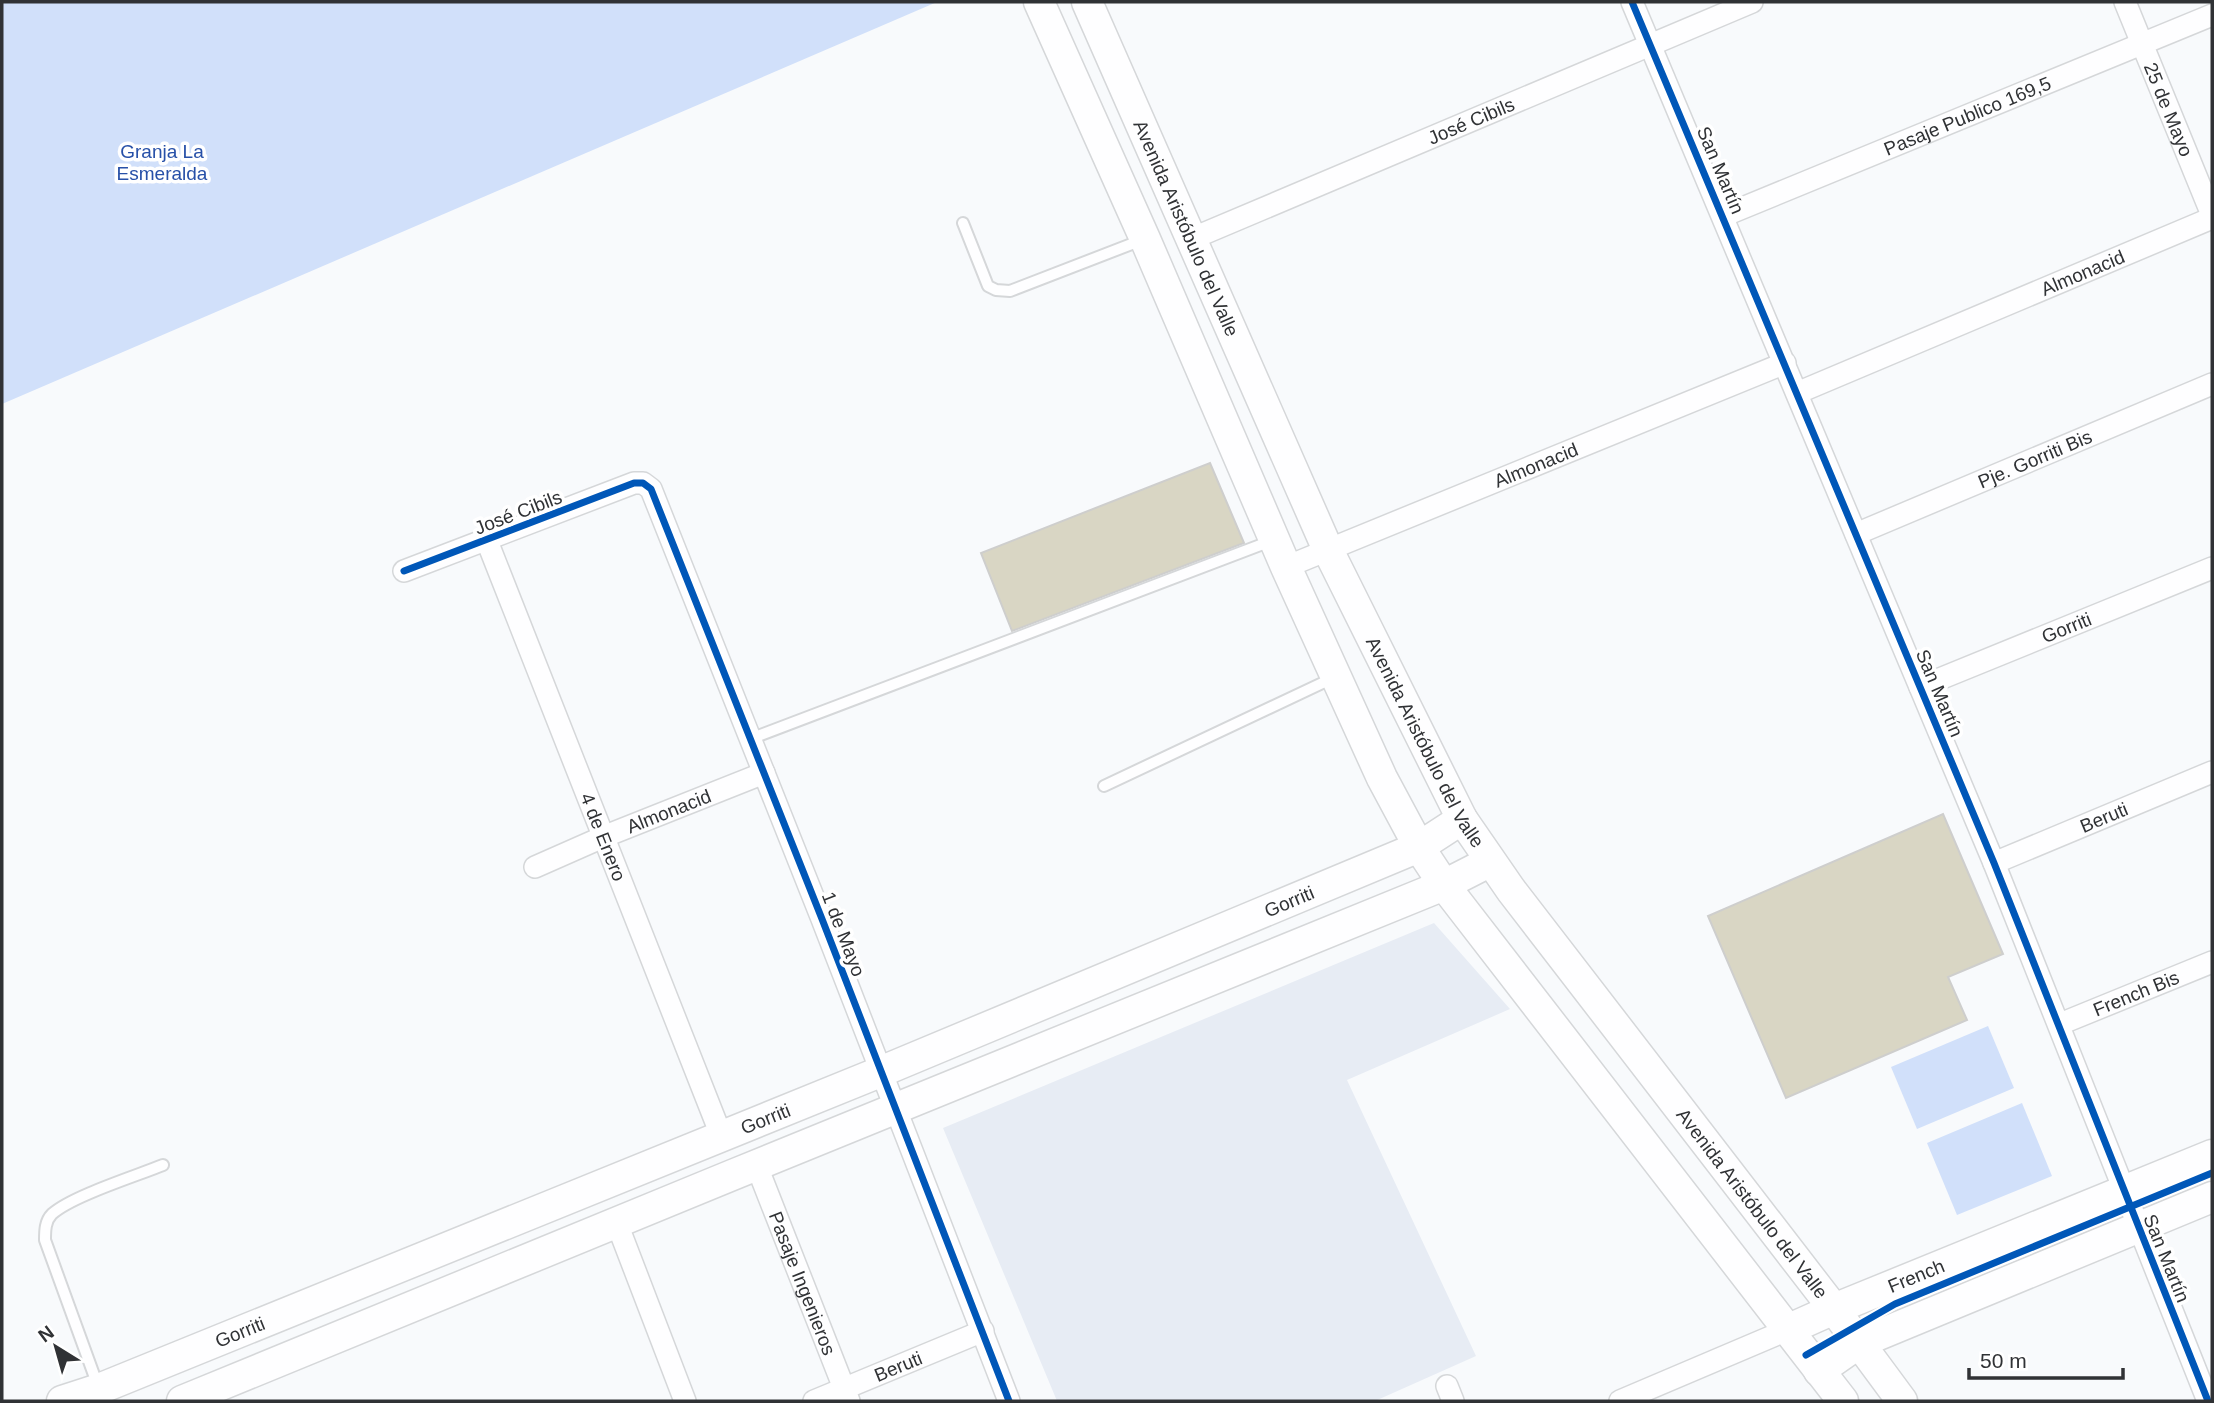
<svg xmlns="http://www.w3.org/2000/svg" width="2214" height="1403" font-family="Arial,sans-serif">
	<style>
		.built { fill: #e7ecf4 }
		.green { fill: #d1e0fa }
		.building { fill: #d9d6c4; stroke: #cececd; stroke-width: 2 }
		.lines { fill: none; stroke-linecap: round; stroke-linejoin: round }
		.service-casing { stroke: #d5d7d9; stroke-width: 14 }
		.minor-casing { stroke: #d5d7d9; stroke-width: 24 }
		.secondary-casing { stroke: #d5d7d9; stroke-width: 33 }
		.service { stroke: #fefeff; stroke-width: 10 }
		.minor { stroke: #fefeff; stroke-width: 21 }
		.secondary { stroke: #fefeff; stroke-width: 30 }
		.cycleway-casing { stroke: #fff; stroke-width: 11 }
		.cycleway { stroke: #0057b8; stroke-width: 7 }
		.labels { text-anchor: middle; stroke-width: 7; stroke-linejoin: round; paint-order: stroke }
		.street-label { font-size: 19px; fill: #303235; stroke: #fff }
		.park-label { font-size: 19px; fill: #2750a8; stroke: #fff }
	</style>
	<rect width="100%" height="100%" fill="#f8fafc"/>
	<polygon class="built" points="1434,923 1510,1009 1347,1080 1476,1356 1375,1401 1057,1401 943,1128"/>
	<g class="green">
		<polygon points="2,2 937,2 2,404"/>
		<polygon points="1988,1026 2014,1088 1917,1129 1891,1067"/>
		<polygon points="2022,1103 2052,1176 1957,1215 1927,1143"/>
	</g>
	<g class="building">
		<polygon points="1210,463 1244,543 1012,631 981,553"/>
		<polygon points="1943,814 2003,954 1948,977 1967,1020 1786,1098 1708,916"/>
	</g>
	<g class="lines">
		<defs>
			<g id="service">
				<polyline points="963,223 988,286 996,290 1010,291 1142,240"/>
				<polyline points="750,739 1271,541"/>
				<polyline points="1104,786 1333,678"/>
				<path d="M98,1386L45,1240C45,1231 45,1221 52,1214C72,1196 136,1176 163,1165"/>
			</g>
			<g id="minor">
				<polyline points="1632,2 1994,863 2208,1401"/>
				<path id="s1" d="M2125,2L2212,215"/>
				<path id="s2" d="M1723,216L2212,15"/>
				<path id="s3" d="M1191,239L1752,2"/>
				<path id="s4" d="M1797,393L2212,218"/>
				<path id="s5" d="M1856,534L2212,384"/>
				<path id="s6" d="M487,541L721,1135"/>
				<path id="s7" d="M1286,567L1785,363"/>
				<polyline points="404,571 634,483 643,483 651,489 822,919 1009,1401"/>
				<path id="s8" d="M1920,687L2212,568"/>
				<path id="s9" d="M1994,863L2212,772"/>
				<path id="s10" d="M535,867L603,837L764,773"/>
				<path id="s11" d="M2060,1024L2212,962"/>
				<path id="s12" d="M756,1164L849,1401"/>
				<polyline points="616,1221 685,1401"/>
				<polyline points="1447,1386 1453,1401"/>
				<path id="s13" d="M814,1401L983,1331"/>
				<polyline points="1620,1401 1787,1330"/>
			</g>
			<g id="secondary">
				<polyline points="1039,2 1145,239 1286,567 1382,778 1419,847 1444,885 1843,1401"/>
				<path id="s14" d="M1087,2L1328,550L1462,819L1511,890L1834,1309L1902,1401"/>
				<path id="s15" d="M1787,1330L1834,1309L2212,1155"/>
				<polyline points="1819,1371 1859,1343 2212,1197"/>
				<path id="s16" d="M62,1401L99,1389L880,1072L1419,847L1462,819"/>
				<path d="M182,1401C602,1227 1023,1057 1444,885L1489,862"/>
			</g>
		</defs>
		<use href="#service" class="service-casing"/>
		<use href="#minor" class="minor-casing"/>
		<use href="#secondary" class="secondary-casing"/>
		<use href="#service" class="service"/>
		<use href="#minor" class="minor"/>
		<use href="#secondary" class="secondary"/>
		<defs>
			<g id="cycleway">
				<polyline points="1632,2 1994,863 2208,1401"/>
				<polyline points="404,571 634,483 643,483 651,489 822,919 1009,1401"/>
				<polyline points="1806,1355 1895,1304 2212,1173"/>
			</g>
		</defs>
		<use href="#cycleway" class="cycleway-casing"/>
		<use href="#cycleway" class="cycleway"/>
	</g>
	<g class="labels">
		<g class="street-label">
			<text dy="7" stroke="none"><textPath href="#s1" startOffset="116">25 de Mayo</textPath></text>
			<text dy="7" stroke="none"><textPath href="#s2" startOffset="264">Pasaje Publico 169,5</textPath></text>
			<text dy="7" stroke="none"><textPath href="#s3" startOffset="304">José Cibils</textPath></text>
			<text transform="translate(1721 170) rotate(67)" y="7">San Martín</text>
			<text dy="7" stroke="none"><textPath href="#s14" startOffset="247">Avenida Aristóbulo del Valle</textPath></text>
			<text dy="7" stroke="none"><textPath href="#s4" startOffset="310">Almonacid</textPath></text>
			<text dy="7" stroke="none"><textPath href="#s5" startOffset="194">Pje. Gorriti Bis</textPath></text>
			<text dy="7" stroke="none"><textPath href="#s7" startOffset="270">Almonacid</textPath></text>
			<text transform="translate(518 512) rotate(-21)" y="7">José Cibils</text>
			<text dy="7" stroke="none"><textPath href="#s8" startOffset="158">Gorriti</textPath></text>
			<text transform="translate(1940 693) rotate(67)" y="7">San Martín</text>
			<text dy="7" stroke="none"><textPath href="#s14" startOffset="814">Avenida Aristóbulo del Valle</textPath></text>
			<text dy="7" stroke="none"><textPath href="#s10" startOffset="145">Almonacid</textPath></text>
			<text dy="7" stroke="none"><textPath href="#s9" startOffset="119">Beruti</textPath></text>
			<text dy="7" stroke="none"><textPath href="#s6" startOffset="318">4 de Enero</textPath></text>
			<text dy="7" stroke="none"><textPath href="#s16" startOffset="1325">Gorriti</textPath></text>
			<text transform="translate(844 934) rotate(69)" y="7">1 de Mayo</text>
			<text dy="7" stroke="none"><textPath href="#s11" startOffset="82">French Bis</textPath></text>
			<text dy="7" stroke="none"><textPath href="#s16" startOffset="758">Gorriti</textPath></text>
			<text dy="7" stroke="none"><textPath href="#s14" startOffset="1381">Avenida Aristóbulo del Valle</textPath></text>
			<text transform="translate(2167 1258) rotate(68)" y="7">San Martín</text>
			<text dy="7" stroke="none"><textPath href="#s15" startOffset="140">French</textPath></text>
			<text dy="7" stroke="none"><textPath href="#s12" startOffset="128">Pasaje Ingenieros</textPath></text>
			<text dy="7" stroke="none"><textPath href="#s16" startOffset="191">Gorriti</textPath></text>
			<text dy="7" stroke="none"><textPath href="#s13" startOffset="91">Beruti</textPath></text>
		</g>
		<g class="park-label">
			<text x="162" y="158">Granja La<tspan x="162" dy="22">Esmeralda</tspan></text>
		</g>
	</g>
	<rect width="2214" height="1403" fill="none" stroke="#303235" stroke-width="7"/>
	<g transform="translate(56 1347) rotate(323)" stroke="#ffffff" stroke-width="5" paint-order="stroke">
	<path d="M0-5L12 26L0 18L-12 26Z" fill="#303235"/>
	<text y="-10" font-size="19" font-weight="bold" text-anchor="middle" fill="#303235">N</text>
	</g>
	<path d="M1969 1368v10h154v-10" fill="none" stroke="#303235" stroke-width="3.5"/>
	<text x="1980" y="1368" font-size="21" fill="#303235" stroke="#ffffff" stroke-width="5" paint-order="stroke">50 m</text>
</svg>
